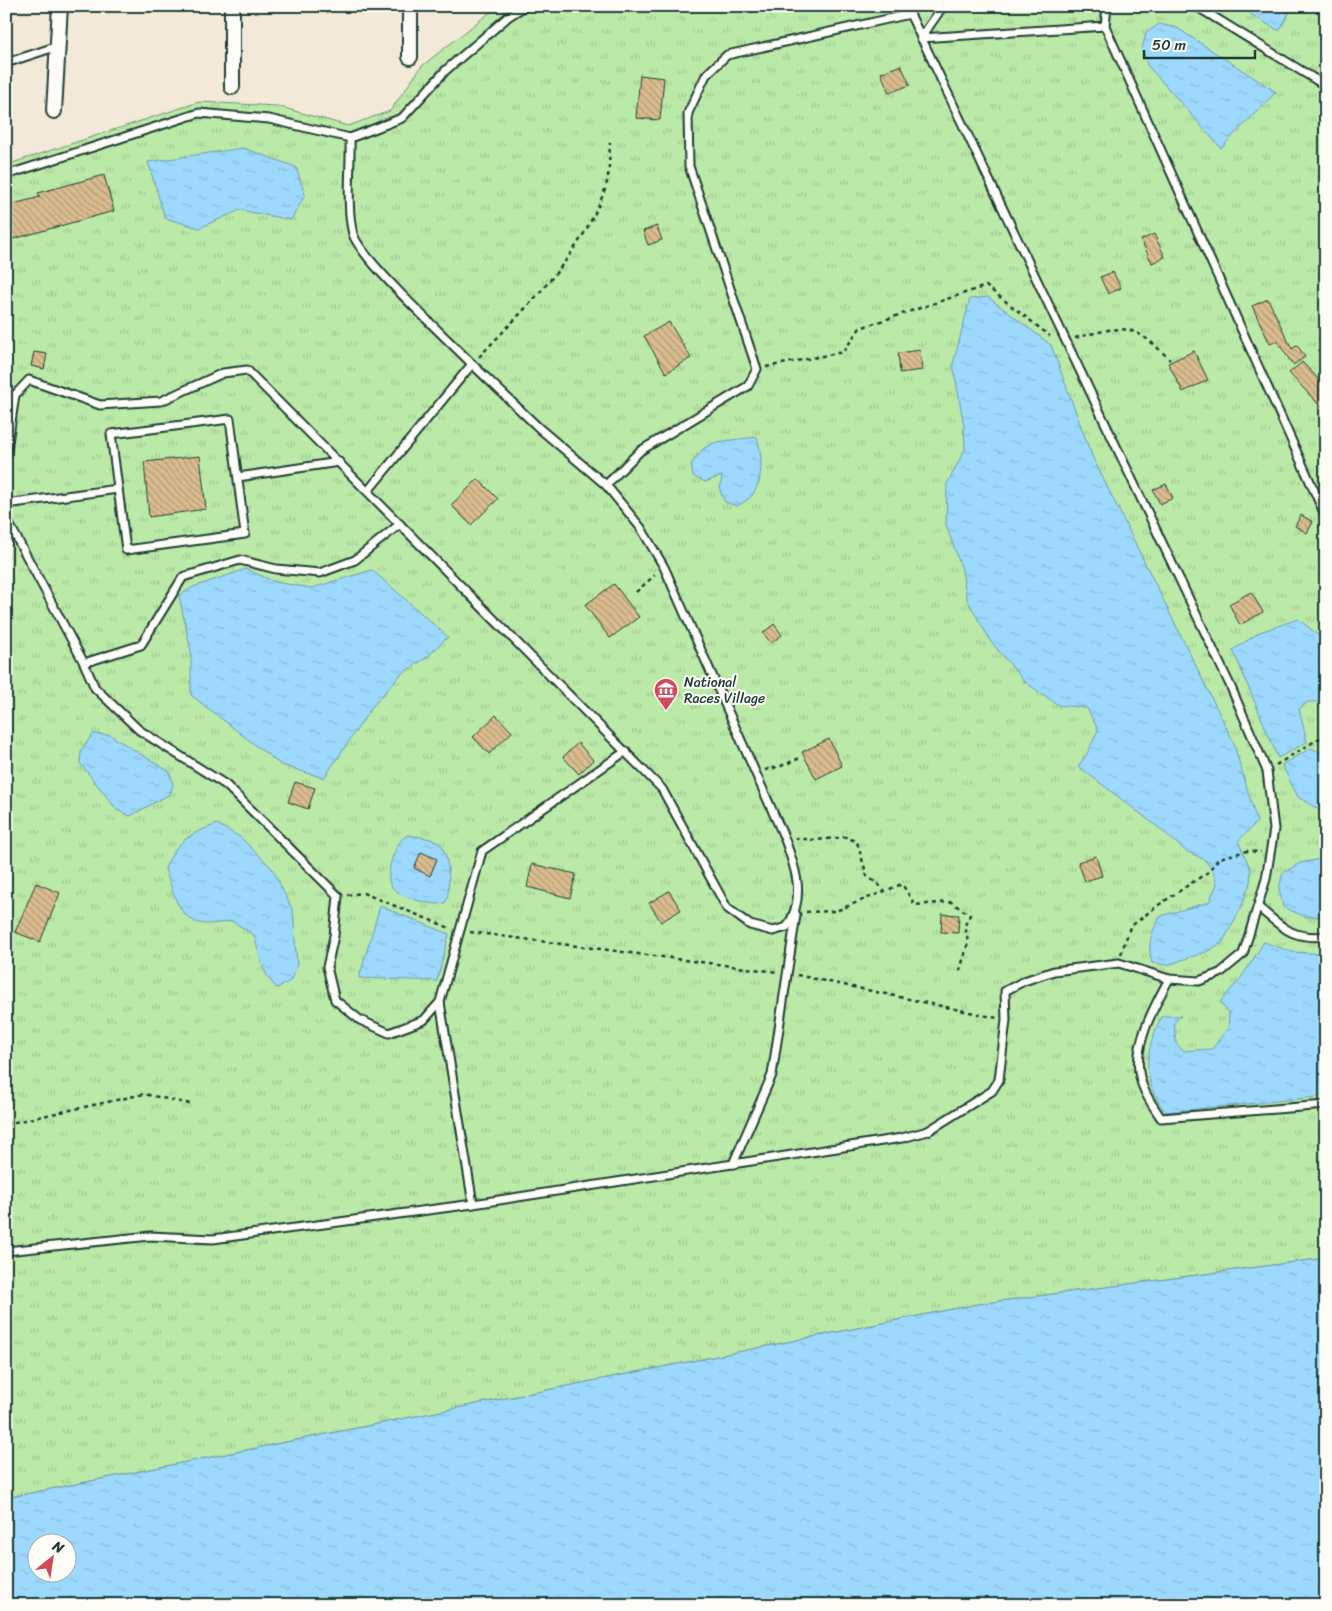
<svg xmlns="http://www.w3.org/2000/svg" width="1332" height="1611" font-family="Sriracha,sans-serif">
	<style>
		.built { fill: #f3e9d8 }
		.park { fill: url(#park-tufts); stroke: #6d936e }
		.water { fill: url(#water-ripples); stroke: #6b9bad; fill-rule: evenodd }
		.building { fill: url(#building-back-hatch); stroke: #1f3d34 }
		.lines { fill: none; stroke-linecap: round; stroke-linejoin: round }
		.service-casing { stroke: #1f3d34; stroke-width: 11 }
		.minor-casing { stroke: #1f3d34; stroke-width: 18 }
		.path { stroke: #1f3d34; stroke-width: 2.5; stroke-dasharray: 4 4; stroke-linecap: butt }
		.service { stroke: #fdfcf7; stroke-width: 7 }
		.minor { stroke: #fdfcf7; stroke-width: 14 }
		.labels { text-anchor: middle; stroke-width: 4; stroke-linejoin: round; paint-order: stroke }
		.poi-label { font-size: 14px; fill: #1f3d34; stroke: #fdfcf7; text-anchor: start }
	</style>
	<defs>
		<pattern id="park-tufts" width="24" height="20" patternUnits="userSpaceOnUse" patternTransform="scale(1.25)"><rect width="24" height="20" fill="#bbe9a8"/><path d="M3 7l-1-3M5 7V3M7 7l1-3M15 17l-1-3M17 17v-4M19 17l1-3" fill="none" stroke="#a0c991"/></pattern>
		<pattern id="water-ripples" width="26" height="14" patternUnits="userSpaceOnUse" patternTransform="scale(1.25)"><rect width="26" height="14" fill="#9dd9fe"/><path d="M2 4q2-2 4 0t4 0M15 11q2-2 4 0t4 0" fill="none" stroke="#87bbda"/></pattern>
		<pattern id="building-back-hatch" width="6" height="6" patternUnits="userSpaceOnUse" patternTransform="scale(1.25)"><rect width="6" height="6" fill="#dbbd8f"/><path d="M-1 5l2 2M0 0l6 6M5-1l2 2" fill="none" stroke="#b19b76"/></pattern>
	</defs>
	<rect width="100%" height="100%" fill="#fdfcf7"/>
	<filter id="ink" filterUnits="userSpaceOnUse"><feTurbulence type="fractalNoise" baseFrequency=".02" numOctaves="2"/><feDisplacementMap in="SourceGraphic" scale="10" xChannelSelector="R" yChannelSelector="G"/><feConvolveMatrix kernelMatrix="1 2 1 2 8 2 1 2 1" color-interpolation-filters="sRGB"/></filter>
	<g filter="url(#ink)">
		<polygon class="built" points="6,6 498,6 422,66 390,111 348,126 277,106 199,102 6,165"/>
		<polygon class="park" points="498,6 1326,6 1326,1258 978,1304 6,1498 6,165 199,102 277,106 348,126 390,111 422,66"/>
		<g class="water">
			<polygon points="1237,6 1293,6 1279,31"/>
			<polygon points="1159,24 1177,28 1276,92 1221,148 1147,65 1142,49 1146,33"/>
			<polygon points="243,148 296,167 305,195 291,220 240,210 199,228 165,218 148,162"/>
			<path d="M988,297L1051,345L1092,456L1233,741L1257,822L1238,841L1251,870L1250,883L1241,908L1222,943L1206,952L1167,965L1152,963C1147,944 1151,932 1161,916L1209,902L1217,884L1213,871L1205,860L1186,851L1159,828L1078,766L1087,754L1098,730L1087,708L1058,705L1025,682L991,642L967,599L962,570L946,525L947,484L965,449L964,426L953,364L970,299Z"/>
			<path d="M757,437C762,455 764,477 753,494C750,499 742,503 737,506L725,502L720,491L722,476L705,482L693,476L691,464L703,449L716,442Z"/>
			<polygon points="246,569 275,582 312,588 372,570 448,637 426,658 400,675 372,707 324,778 281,765 191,695 191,651 179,596 193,587"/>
			<polygon points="1298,619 1326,641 1326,702 1308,702 1299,709 1307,742 1278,758 1233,650 1260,632"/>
			<polygon points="93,734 110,735 170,772 173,785 170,794 130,816 117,810 80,763 81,750"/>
			<polygon points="1311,748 1326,755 1326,814 1298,797 1282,765"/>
			<path d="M217,824L240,837L272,868L293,911L297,967L290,981L277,988C262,975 259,953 254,935L232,921C224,922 216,924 208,924C179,925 172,889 165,868C178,840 188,835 217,824Z"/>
			<path d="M408,835C418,837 430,837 439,843C449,850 452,893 445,903C434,907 398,897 391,886C384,874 396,839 408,835Z"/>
			<polygon points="1326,858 1326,916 1306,917 1283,907 1279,888 1283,873 1300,863"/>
			<polygon points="380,906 449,934 437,981 359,978"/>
			<path d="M1264,942L1292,952L1326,954V1094L1318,1097L1166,1112C1140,1081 1145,1050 1162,1016H1181L1174,1023L1176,1043L1183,1051L1212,1049L1228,1028L1229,1014L1220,1002L1241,978Z"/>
			<path d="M1326,1258V1605H6V1498L978,1304ZM38,1544H68V1574H38Z"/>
		</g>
		<g class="building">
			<polygon points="901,65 910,85 889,93 881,73"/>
			<polygon points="640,75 664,78 660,120 636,118"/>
			<polygon points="104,175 114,211 6,241 6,206 40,197 38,193"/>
			<polygon points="657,226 662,240 648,245 643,231"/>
			<polygon points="1154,234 1165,257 1152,263 1141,240"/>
			<polygon points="1113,272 1121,288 1108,294 1100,277"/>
			<polygon points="1268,299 1292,349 1297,345 1305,357 1293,365 1277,341 1270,344 1252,306"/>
			<polygon points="669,322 691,358 666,373 644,336"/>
			<polygon points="920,350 922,370 900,373 898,353"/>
			<polygon points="1194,351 1208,380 1183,392 1168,363"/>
			<polygon points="34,352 47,354 44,369 31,366"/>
			<polygon points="1302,362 1326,387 1326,412 1289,373"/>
			<polygon points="200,456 206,509 149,517 144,462"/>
			<polygon points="478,479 498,499 471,525 451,505"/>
			<polygon points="1166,484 1173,498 1160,504 1153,490"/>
			<polygon points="1301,515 1313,522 1307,533 1295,526"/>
			<polygon points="614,584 639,617 610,638 585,605"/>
			<polygon points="1251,592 1263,612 1240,625 1229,604"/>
			<polygon points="774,624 782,635 771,643 763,633"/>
			<polygon points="496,715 512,732 489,754 473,737"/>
			<polygon points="829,739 842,766 816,779 802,752"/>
			<polygon points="578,743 593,760 579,774 563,757"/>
			<polygon points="295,782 315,788 308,809 288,802"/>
			<polygon points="421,852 437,859 430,876 414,868"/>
			<polygon points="1096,856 1102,876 1085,881 1078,862"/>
			<polygon points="532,864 576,874 570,898 527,887"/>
			<polygon points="36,883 60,893 40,942 15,932"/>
			<polygon points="669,891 681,910 661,922 649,903"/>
			<polygon points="942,914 959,915 958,933 941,932"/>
		</g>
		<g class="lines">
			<defs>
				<g id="service">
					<polyline points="906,6 910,14"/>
					<polyline points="1107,6 1105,26 1326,517"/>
					<polyline points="1196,6 1326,86"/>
					<polyline points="921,38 1105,26"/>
					<polyline points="921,38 943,6"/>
					<polyline points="6,63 58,46"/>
					<path d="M350,138C351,166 346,208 353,234C361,260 449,340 472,364"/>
					<polyline points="6,175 199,113 269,119 350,138 402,118 446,70 509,16 525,6"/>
					<polygon points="230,419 245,534 126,550 111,434"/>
					<path d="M6,456L15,395L29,380L100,405L161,401L223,373L247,370L662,789L727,908L750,925L773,931L787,927C806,897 796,869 784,837L664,567L641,528L606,485L539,428L472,364L368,491"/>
					<polyline points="238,477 339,462"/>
					<polyline points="6,504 118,489"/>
					<polyline points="6,518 84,663 95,688 139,730 226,785 338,896 334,936 327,967 335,1000 360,1020 389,1033 424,1020 440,1002 482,851 626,751"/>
					<polyline points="84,663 141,645 183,577 240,560 276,569 320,573 355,560 400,524"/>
					<path d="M1258,907C1282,927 1292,940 1326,936"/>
					<path d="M1169,979C1155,1005 1132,1046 1140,1077C1143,1092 1153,1106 1161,1118L1326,1105"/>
					<polyline points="440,1002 473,1204"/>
					<polyline points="733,1164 772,1075 796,915"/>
					<polyline points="6,1251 150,1236 213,1239 473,1204 902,1138 928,1131 992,1091 999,1080 1006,1020 1005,991 1024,981 1054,971 1119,963 1169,979 1199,981 1220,973 1243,954 1266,879 1274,829 1267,771 1230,685 910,14 727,55 706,75 688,113 689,166 757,369 748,386 640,451 606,485"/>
				</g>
				<g id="minor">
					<polyline points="232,6 232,87"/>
					<polyline points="410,57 410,6"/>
					<polyline points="54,111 60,6"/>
				</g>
			</defs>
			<use href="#service" class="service-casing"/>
			<use href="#minor" class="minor-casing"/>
			<g class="path">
				<path d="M1075,338C1124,325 1133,322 1170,360"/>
				<path d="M479,357C526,307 580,257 604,192C610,177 609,158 610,142"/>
				<polyline points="766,367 843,352 860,328 986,286 1050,336"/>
				<polyline points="636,592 655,575"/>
				<polyline points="1276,765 1325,735"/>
				<polyline points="765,770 781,766 800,758"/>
				<polyline points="795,838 816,840 846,837 857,842 867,876 884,889"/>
				<polyline points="347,895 363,893 450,928"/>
				<polyline points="806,912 836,911 902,884 915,905 951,902 970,915 965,925 968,943 959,974"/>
				<polyline points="470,932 777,972"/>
				<polyline points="1121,954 1130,927 1157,906 1208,872 1219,858 1247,851 1261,852"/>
				<polyline points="797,975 997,1018"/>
				<polyline points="6,1124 144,1094 190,1104"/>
			</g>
			<use href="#service" class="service"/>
			<use href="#minor" class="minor"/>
		</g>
	</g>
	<defs>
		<symbol id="museum-pin" viewBox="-11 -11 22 30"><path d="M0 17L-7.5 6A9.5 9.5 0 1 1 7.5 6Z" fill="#d1495b" stroke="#fdfcf7"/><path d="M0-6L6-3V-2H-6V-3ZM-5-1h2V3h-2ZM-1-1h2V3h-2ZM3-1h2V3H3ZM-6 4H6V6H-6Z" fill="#fff"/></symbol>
	</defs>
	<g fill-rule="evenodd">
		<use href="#museum-pin" x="652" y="676" width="28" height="38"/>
	</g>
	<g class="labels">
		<g class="poi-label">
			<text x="684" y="687">National<tspan x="684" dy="16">Races Village</tspan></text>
		</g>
	</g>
	<rect width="1332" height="1611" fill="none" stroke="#fdfcf7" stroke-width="25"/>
	<rect x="12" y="12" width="1307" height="1586" fill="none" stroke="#1f3d34" stroke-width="2" filter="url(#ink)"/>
	<g transform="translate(52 1558) rotate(30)"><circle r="24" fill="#fdfcf7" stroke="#a4b0a9"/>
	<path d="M0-4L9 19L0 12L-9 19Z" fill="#d1495b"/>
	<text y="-8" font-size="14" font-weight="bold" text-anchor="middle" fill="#1f3d34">N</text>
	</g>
	<path d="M1144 50v8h111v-8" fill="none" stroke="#1f3d34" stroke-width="2.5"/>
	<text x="1152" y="50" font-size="15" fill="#1f3d34" stroke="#fdfcf7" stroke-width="4" paint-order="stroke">50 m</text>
</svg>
